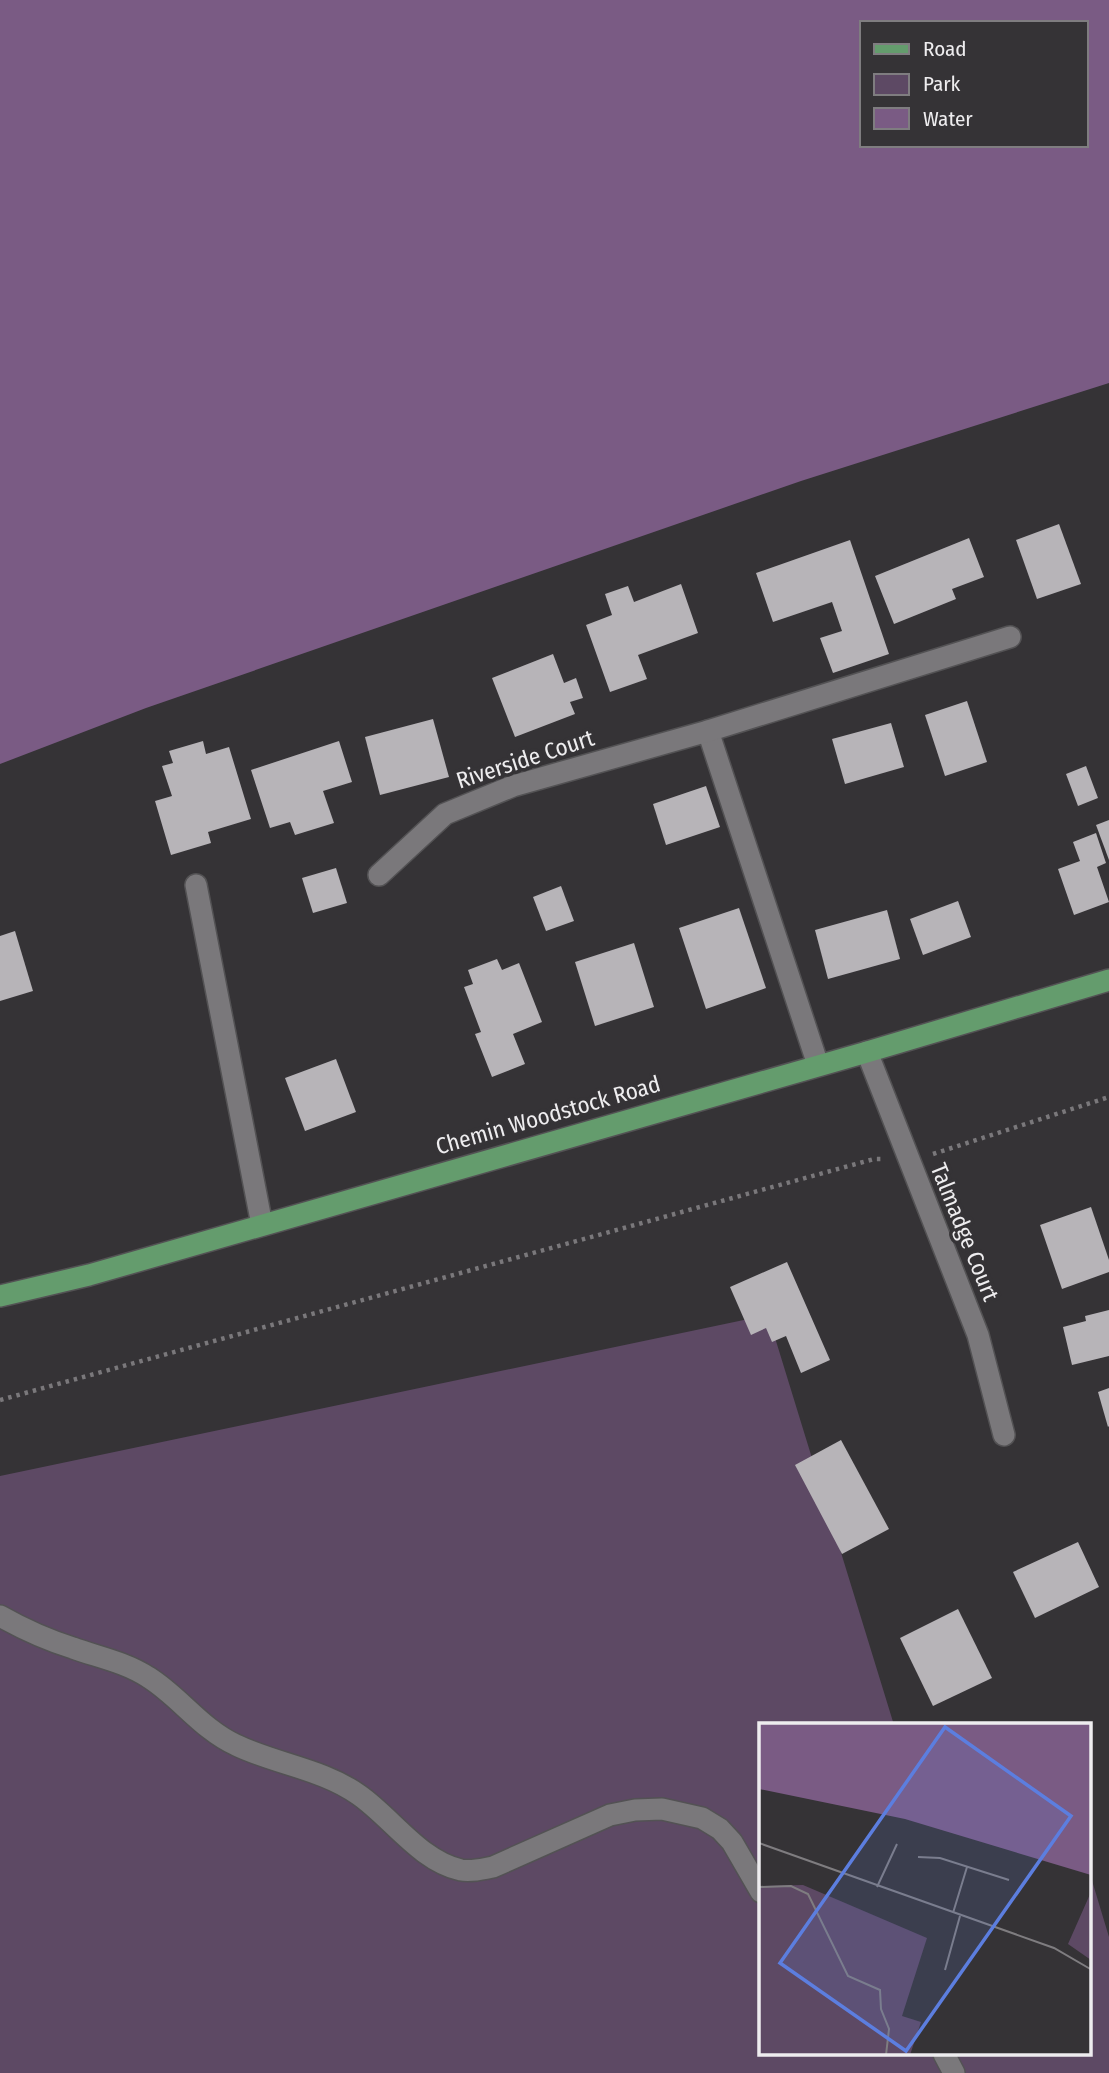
<svg xmlns="http://www.w3.org/2000/svg" width="1109" height="2073" font-family="'Fira Sans Condensed',sans-serif">
	<style>
		.green { fill: #5d4964 }
		.water { fill: #7a5b84; fill-rule: evenodd }
		.building { fill: #b7b4b8 }
		.lines { fill: none; stroke-linecap: round; stroke-linejoin: round }
		.minor-casing { stroke: #535254; stroke-width: 24 }
		.major-casing { stroke: #535254; stroke-width: 24 }
		.path { stroke: #7a787b; stroke-width: 4.5; stroke-dasharray: 3.5 5; stroke-linecap: butt }
		.minor { stroke: #7a787b; stroke-width: 21 }
		.major { stroke: #649c6d; stroke-width: 21 }
		.labels { text-anchor: middle; stroke-width: 7; stroke-linejoin: round; paint-order: stroke }
		.street-label { font-size: 23px; fill: #eeedef; stroke: #353336 }
		.inset-road { fill: none; stroke: #7f7d80; stroke-width: 2 }
		.view { fill: #5c7edf; fill-opacity: 0.15; stroke: #5c7edf; stroke-width: 3.5 }
		.inset-edge { fill: none; stroke: #eeedef; stroke-width: 3.5 }
	</style>
	<rect width="100%" height="100%" fill="#353336"/>
	<polygon class="green" points="768,1315 894,1725 761,1725 761,2054 1090,2054 1090,1874 1109,1937 1109,2073 0,2073 0,1476"/>
	<path class="water" d="M0,0H1109V383L801,481L146,708L0,764ZM862,23H1086V145H862Z"/>
	<g class="building">
		<polygon points="1059,524 1081,584 1037,599 1016,540"/>
		<polygon points="969,538 984,577 952,589 956,599 894,624 875,576"/>
		<polygon points="850,540 889,654 833,673 820,638 842,631 832,602 773,622 756,573"/>
		<polygon points="681,584 698,633 638,655 647,679 610,692 586,625 612,615 605,594 628,586 634,602"/>
		<polygon points="553,654 564,683 576,678 583,698 570,702 575,714 515,737 492,678"/>
		<polygon points="967,701 987,762 945,776 925,715"/>
		<polygon points="433,719 449,777 380,795 365,737"/>
		<polygon points="891,723 904,767 845,784 832,739"/>
		<polygon points="203,741 206,754 229,747 251,819 208,832 211,843 171,855 155,801 172,796 162,766 173,763 169,751"/>
		<polygon points="339,741 352,782 323,791 334,823 295,835 290,822 270,828 251,770"/>
		<polygon points="1086,766 1098,798 1078,806 1066,774"/>
		<polygon points="706,786 720,827 666,845 653,804"/>
		<polygon points="1109,820 1109,860 1096,825"/>
		<polygon points="1096,833 1106,863 1097,867 1109,902 1074,915 1058,869 1080,861 1073,842"/>
		<polygon points="336,868 347,903 313,913 302,878"/>
		<polygon points="561,886 574,921 546,931 533,897"/>
		<polygon points="958,901 971,937 923,955 910,919"/>
		<polygon points="739,908 766,988 706,1009 679,928"/>
		<polygon points="887,910 900,959 828,979 815,930"/>
		<polygon points="15,931 33,991 0,1001 0,936"/>
		<polygon points="634,943 654,1007 595,1026 575,962"/>
		<polygon points="497,959 502,970 519,963 542,1022 513,1034 525,1064 492,1077 475,1034 481,1032 464,987 473,984 468,970"/>
		<polygon points="336,1059 356,1112 305,1131 285,1078"/>
		<polygon points="1091,1207 1109,1260 1109,1272 1062,1289 1040,1225"/>
		<polygon points="787,1262 830,1360 801,1373 786,1336 772,1342 766,1328 751,1335 730,1287"/>
		<polygon points="1109,1310 1109,1356 1072,1365 1063,1327 1086,1321 1085,1316"/>
		<polygon points="1109,1388 1109,1426 1108,1427 1098,1392"/>
		<polygon points="841,1440 889,1529 842,1554 795,1465"/>
		<polygon points="1078,1542 1099,1587 1035,1618 1013,1572"/>
		<polygon points="958,1609 992,1678 933,1706 900,1638"/>
	</g>
	<g class="lines">
		<defs>
			<g id="minor">
				<polyline points="708,731 818,1065"/>
				<polyline points="379,875 445,814 513,786 708,731 1010,637"/>
				<polyline points="196,885 262,1225"/>
				<polyline points="867,1052 978,1335 1004,1435"/>
				<path d="M0,1616C23,1629 47,1640 73,1648C98,1657 125,1662 148,1677C179,1696 201,1729 236,1745C275,1764 323,1769 359,1795C392,1818 420,1861 461,1870C472,1872 482,1869 493,1867L610,1815L635,1810L662,1809L702,1818L720,1829L732,1842L761,1892"/>
				<polyline points="944,2054 954,2073"/>
			</g>
			<polyline id="major" points="0,1296 89,1275 867,1052 1109,980"/>
		</defs>
		<use href="#minor" class="minor-casing"/>
		<use href="#major" class="major-casing"/>
		<g class="path">
			<polyline points="933,1154 1109,1097"/>
			<polyline points="0,1400 874,1159 881,1159"/>
		</g>
		<use href="#minor" class="minor"/>
		<use href="#major" class="major"/>
	</g>
	<g class="labels">
		<g class="street-label">
			<text transform="translate(525 759) rotate(-18)" y="8">Riverside Court</text>
			<text transform="translate(548 1115) rotate(-16)" y="8">Chemin Woodstock Road</text>
			<text transform="translate(965 1232) rotate(68)" y="8">Talmadge Court</text>
		</g>
	</g>
	<g transform="translate(759 1723)">
		<rect width="332" height="332" fill="#353336"/>
		<path d="M44,162L168,215L143,293L162,299L151,332H0V163ZM332,169V237L309,221Z" fill="#5d4964"/>
		<path d="M0,0H332V152L146,96L0,66Z" fill="#7a5b84"/>
		<path class="inset-road" d="M0,120L295,225L333,247M159,134L181,135L250,157M0,164L32,163L49,171L89,253L121,267L122,286L130,306L127,332M118,164L138,121M194,190L208,144M186,247L201,193"/>
		<path class="view" d="M186,4L312,93L147,328L21,240Z"/>
		<rect width="332" height="332" class="inset-edge"/>
	</g>
	<rect x="860" y="21" width="228" height="126" fill="#353336" stroke="#7f7d80" stroke-width="2"/>
	<rect x="874" y="44" width="35" height="10" fill="#649c6d" stroke="#7f7d80" stroke-width="2"/>
	<text x="923" y="56" font-size="21" fill="#eeedef">Road</text>
	<rect x="874" y="74" width="35" height="21" fill="#5d4964" stroke="#7f7d80" stroke-width="2"/>
	<text x="923" y="91" font-size="21" fill="#eeedef">Park</text>
	<rect x="874" y="108" width="35" height="21" fill="#7a5b84" stroke="#7f7d80" stroke-width="2"/>
	<text x="923" y="126" font-size="21" fill="#eeedef">Water</text>
</svg>
